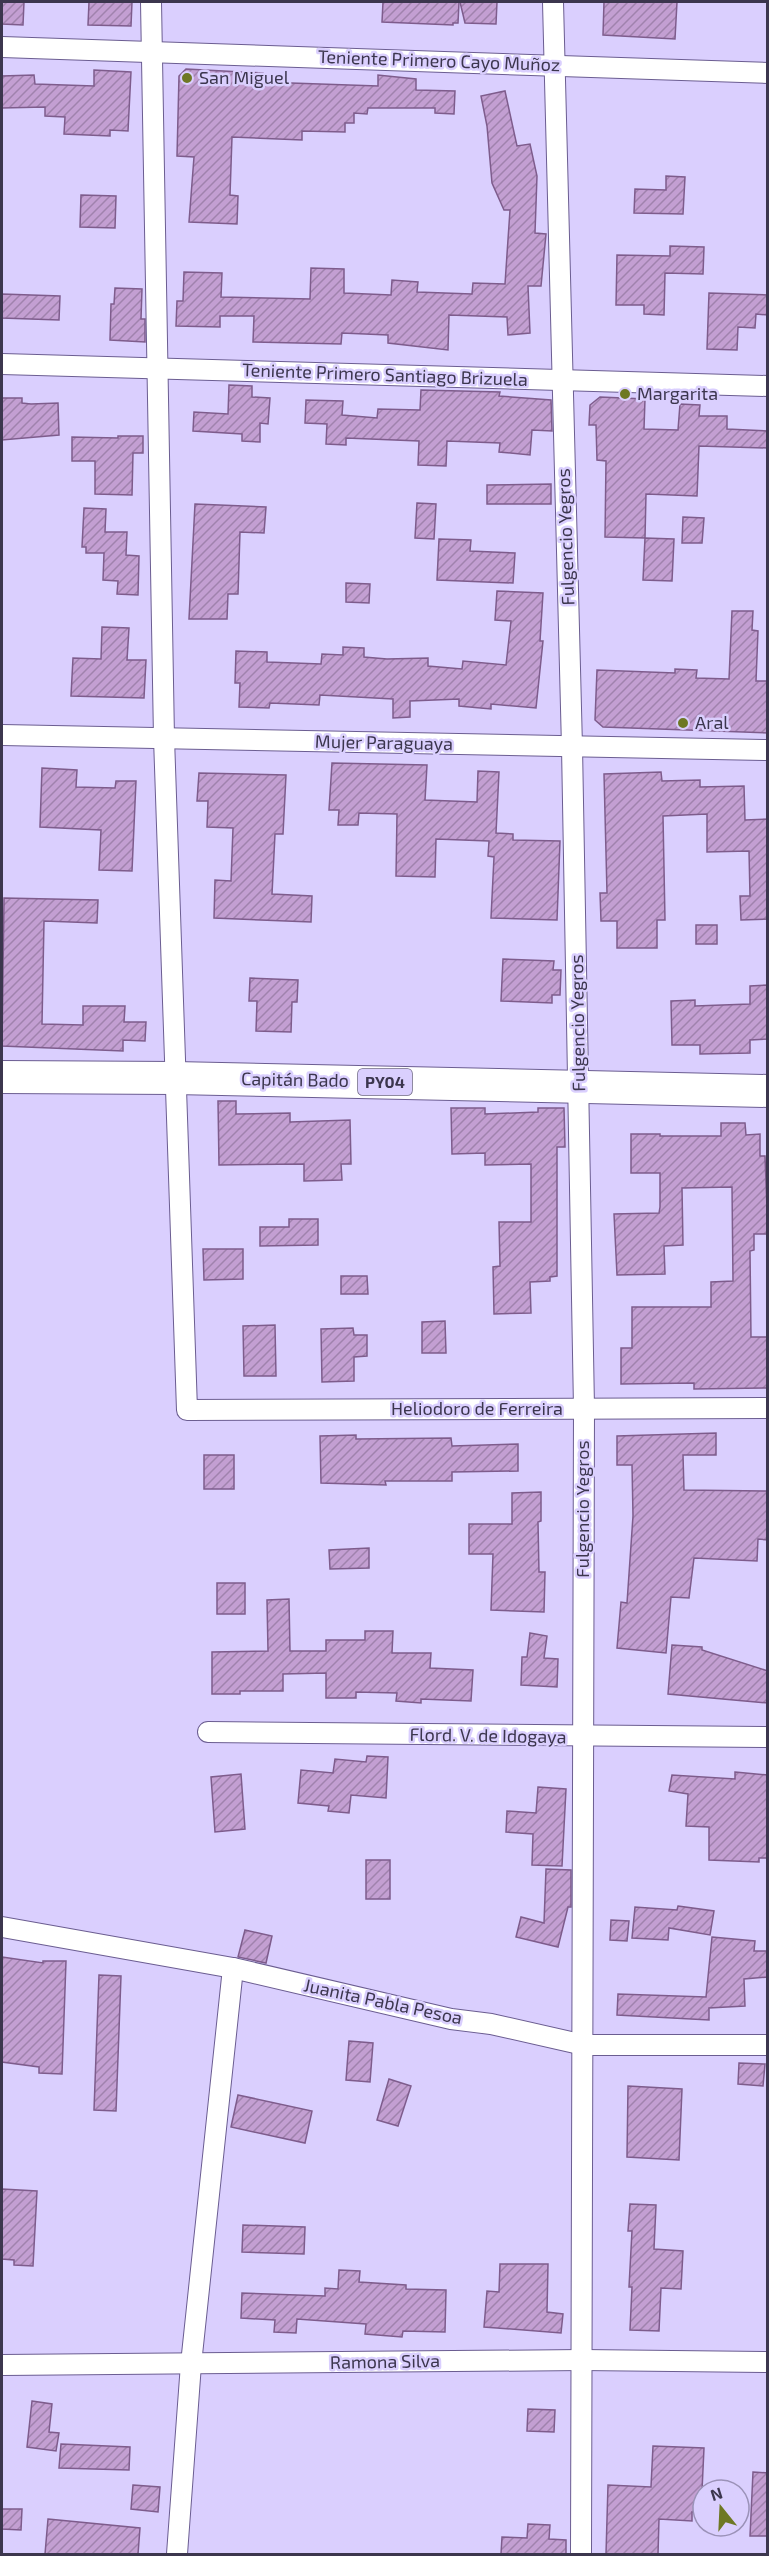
<svg xmlns="http://www.w3.org/2000/svg" width="769" height="2556" font-family="'Exo 2',sans-serif">
	<style>
		.building { fill: url(#building-hatch); stroke: #7e5c8c; stroke-width: 1.5 }
		.lines { fill: none; stroke-linecap: round; stroke-linejoin: round }
		.minor-casing { stroke: #6b5d91; stroke-width: 22 }
		.primary-casing { stroke: #6b5d91; stroke-width: 34 }
		.minor { stroke: #fff; stroke-width: 20 }
		.primary { stroke: #fff; stroke-width: 32 }
		.poi-dot { fill: #6e7824; stroke: #dacffe; stroke-width: 2 }
		.labels { text-anchor: middle; stroke-width: 5; stroke-linejoin: round; paint-order: stroke }
		.shield { fill: #dacffe; stroke: #6b6483; stroke-width: 1.5 }
		.shield-label { font-size: 16px; font-weight: bold; fill: #3c364e }
		.street-label { font-size: 18px; fill: #3c364e; stroke: #dacffe }
		.poi-label { font-size: 18px; fill: #3c364e; stroke: #dacffe; text-anchor: start }
	</style>
	<defs>
		<pattern id="building-hatch" width="6" height="6" patternUnits="userSpaceOnUse" patternTransform="scale(1.5)"><rect width="6" height="6" fill="#c39fd2"/><path d="M-1 1l2-2M0 6l6-6M5 7l2-2" fill="none" stroke="#a082ad"/></pattern>
	</defs>
	<rect width="100%" height="100%" fill="#dacffe"/>
	<g class="building">
		<polygon points="2,2 24,2 23,25 2,24"/>
		<polygon points="89,2 132,2 131,26 88,25"/>
		<polygon points="383,2 459,2 458,23 453,23 453,25 382,22"/>
		<polygon points="460,2 497,2 496,24 465,23"/>
		<polygon points="604,2 677,2 675,39 603,35"/>
		<polygon points="186,69 263,73 262,82 378,86 378,75 416,79 416,90 455,91 454,114 435,113 435,108 368,108 367,114 354,113 354,123 345,123 345,132 302,131 302,140 232,137 230,195 238,196 237,224 189,222 194,157 177,156 179,76"/>
		<polygon points="94,70 131,72 128,131 110,130 110,136 64,134 65,117 45,116 45,107 2,108 2,76 34,75 35,84 94,86"/>
		<polygon points="505,91 517,146 530,144 537,176 535,233 546,234 541,286 528,286 530,333 508,335 507,317 449,315 448,350 388,343 388,335 342,333 341,344 253,342 254,316 220,316 220,327 176,326 177,301 183,301 184,272 222,273 221,297 310,299 311,268 344,269 344,293 391,295 392,280 418,282 417,292 472,294 473,283 505,284 510,210 504,210 492,183 487,126 481,96"/>
		<polygon points="666,176 685,177 683,214 634,213 635,189 666,190"/>
		<polygon points="81,195 116,196 115,228 80,227"/>
		<polygon points="670,246 704,247 703,274 665,273 664,315 644,314 644,305 616,305 617,255 670,256"/>
		<polygon points="115,288 142,289 141,319 145,319 145,342 110,340 111,304 114,304"/>
		<polygon points="709,293 768,295 768,315 756,314 755,328 738,327 737,350 707,349"/>
		<polygon points="2,294 60,296 59,320 2,318"/>
		<polygon points="229,385 252,386 252,397 270,398 268,424 260,423 260,442 242,441 242,434 193,431 194,412 228,414"/>
		<polygon points="421,390 500,392 499,396 551,400 552,431 532,430 530,455 499,452 500,443 447,441 446,466 418,465 419,441 346,438 346,445 326,444 327,424 305,423 306,400 343,401 342,415 377,418 378,409 420,410"/>
		<polygon points="600,397 645,399 644,429 678,430 680,404 700,405 699,416 727,416 727,429 768,431 768,448 699,446 697,496 646,494 645,538 605,537 606,461 597,460 596,425 589,425 590,405"/>
		<polygon points="2,398 22,398 22,403 31,404 58,403 59,435 2,440"/>
		<polygon points="118,436 143,436 143,453 133,453 132,495 95,494 95,461 72,461 72,437 118,438"/>
		<polygon points="551,484 551,504 487,504 487,485"/>
		<polygon points="417,503 436,504 434,539 415,538"/>
		<polygon points="195,504 266,507 264,533 240,532 238,594 228,594 227,619 189,619"/>
		<polygon points="84,508 106,509 105,532 127,532 126,555 139,556 138,595 117,594 118,581 103,580 104,553 86,553 86,547 82,547"/>
		<polygon points="683,517 704,518 702,543 682,543"/>
		<polygon points="645,538 674,539 672,581 643,580"/>
		<polygon points="439,539 471,540 470,551 515,553 513,583 437,580"/>
		<polygon points="346,583 370,584 369,603 346,602"/>
		<polygon points="497,591 543,593 540,641 543,641 536,708 491,704 491,709 459,706 459,699 410,701 410,717 393,718 393,699 320,695 319,705 270,703 269,708 239,707 240,683 235,683 236,651 267,652 267,662 321,664 322,654 343,655 343,647 364,648 364,657 387,659 428,658 428,666 462,669 463,661 506,665 511,621 495,620"/>
		<polygon points="732,611 753,611 752,630 758,631 756,681 768,681 768,733 603,727 595,720 597,670 675,673 675,669 697,670 696,678 729,679"/>
		<polygon points="102,627 129,628 127,660 146,660 144,698 71,696 73,658 101,659"/>
		<polygon points="332,763 427,765 425,800 477,802 478,771 499,772 496,833 513,834 513,840 560,841 557,920 491,918 494,857 488,856 489,841 436,839 435,877 396,876 397,814 359,813 358,825 338,825 339,810 329,810"/>
		<polygon points="42,768 77,770 76,787 115,788 116,781 136,781 132,871 99,870 101,830 40,827"/>
		<polygon points="661,772 662,781 700,780 700,787 744,786 745,820 768,819 768,919 741,920 740,896 750,896 749,851 707,852 707,814 663,816 665,920 657,920 657,948 617,948 617,921 601,921 600,893 607,893 604,774"/>
		<polygon points="199,773 286,775 283,834 275,834 272,894 312,896 311,922 214,918 215,880 231,881 233,828 207,827 208,801 197,801"/>
		<polygon points="4,898 98,900 97,923 44,921 42,1024 83,1025 83,1006 125,1006 124,1022 146,1022 145,1041 123,1040 123,1051 2,1046"/>
		<rect x="696" y="925" width="21" height="19"/>
		<polygon points="503,959 554,961 553,970 561,970 560,995 552,995 552,1003 501,1001"/>
		<polygon points="250,978 298,980 297,1002 292,1002 291,1032 256,1031 257,1001 249,1001"/>
		<polygon points="768,985 768,1039 750,1040 750,1053 700,1054 700,1045 672,1045 671,1001 695,1000 695,1006 750,1004 750,986"/>
		<polygon points="218,1101 236,1101 236,1114 290,1113 290,1122 350,1120 351,1164 341,1164 342,1180 304,1181 304,1164 219,1165"/>
		<polygon points="451,1108 485,1108 485,1114 538,1112 538,1108 564,1108 565,1147 557,1147 557,1276 550,1277 550,1281 530,1282 531,1313 494,1314 493,1267 500,1266 499,1222 531,1222 531,1164 485,1165 485,1153 452,1154"/>
		<polygon points="721,1123 745,1123 746,1135 760,1134 760,1156 765,1156 768,1234 754,1234 754,1250 750,1251 751,1337 768,1337 768,1388 694,1389 694,1383 621,1384 621,1348 632,1348 632,1307 711,1307 711,1282 733,1281 732,1187 682,1188 683,1245 664,1246 665,1274 617,1275 614,1214 659,1213 660,1207 660,1173 631,1173 631,1134 660,1134 660,1136 721,1136"/>
		<polygon points="289,1219 318,1219 318,1245 260,1246 260,1227 289,1227"/>
		<polygon points="203,1249 243,1249 243,1279 204,1280"/>
		<polygon points="341,1276 367,1276 368,1294 341,1294"/>
		<polygon points="445,1321 446,1353 422,1353 422,1322"/>
		<polygon points="275,1325 276,1376 244,1376 243,1326"/>
		<polygon points="353,1328 354,1335 367,1335 367,1356 354,1357 354,1381 322,1382 321,1329"/>
		<polygon points="716,1433 716,1455 683,1455 684,1490 768,1491 768,1540 758,1539 757,1561 694,1558 689,1598 671,1597 666,1653 617,1648 621,1602 627,1603 633,1516 632,1465 617,1465 617,1436"/>
		<polygon points="356,1435 356,1439 451,1438 452,1446 518,1444 518,1471 452,1472 452,1481 385,1481 386,1485 321,1483 320,1436"/>
		<rect x="204" y="1455" width="30" height="34"/>
		<polygon points="541,1492 541,1521 538,1522 539,1572 545,1572 544,1612 491,1610 493,1554 469,1554 469,1524 512,1524 512,1493"/>
		<polygon points="369,1548 369,1568 330,1569 329,1550"/>
		<rect x="217" y="1583" width="28" height="31"/>
		<polygon points="289,1599 290,1651 326,1651 326,1640 365,1640 365,1631 393,1631 392,1653 431,1653 430,1668 473,1670 471,1701 421,1699 421,1703 396,1701 397,1693 356,1692 356,1698 326,1698 326,1673 283,1674 283,1691 240,1691 240,1694 212,1694 212,1652 268,1651 267,1600"/>
		<polygon points="530,1633 547,1636 544,1658 558,1659 557,1687 521,1685 522,1657 527,1657"/>
		<polygon points="672,1645 702,1647 702,1650 768,1671 768,1703 668,1694"/>
		<polygon points="367,1756 388,1757 386,1798 351,1795 349,1813 328,1811 329,1806 298,1803 301,1770 333,1773 335,1759 366,1762"/>
		<polygon points="735,1772 768,1775 768,1858 759,1858 759,1862 709,1860 709,1827 686,1826 688,1794 669,1791 672,1775 735,1779"/>
		<polygon points="241,1774 245,1829 215,1832 211,1777"/>
		<polygon points="538,1787 566,1789 562,1866 532,1865 533,1834 506,1832 507,1811 536,1813"/>
		<rect x="366" y="1860" width="24" height="39"/>
		<polygon points="546,1869 571,1870 571,1907 568,1907 558,1947 516,1937 521,1917 544,1923"/>
		<polygon points="678,1906 714,1911 710,1935 669,1928 668,1940 632,1938 635,1907 677,1910"/>
		<polygon points="611,1920 629,1921 627,1941 610,1940"/>
		<polygon points="245,1930 272,1936 266,1963 238,1957"/>
		<polygon points="712,1937 755,1941 754,1951 768,1951 768,1977 744,1979 745,2006 709,2008 709,2020 617,2015 618,1994 706,1997"/>
		<polygon points="2,1957 43,1963 43,1961 66,1961 62,2074 39,2073 39,2067 2,2062"/>
		<polygon points="99,1975 121,1976 116,2111 94,2110"/>
		<polygon points="349,2041 373,2043 370,2082 346,2080"/>
		<polygon points="739,2063 765,2064 763,2086 738,2084"/>
		<polygon points="389,2079 411,2086 398,2126 377,2120"/>
		<polygon points="628,2086 682,2089 679,2160 627,2157"/>
		<polygon points="238,2095 312,2111 305,2143 231,2127"/>
		<polygon points="2,2189 37,2191 33,2266 14,2265 14,2260 2,2259"/>
		<polygon points="630,2204 656,2205 654,2249 683,2251 681,2289 661,2288 659,2331 630,2330 632,2287 629,2287 632,2231 628,2231"/>
		<polygon points="243,2225 305,2227 304,2254 242,2252"/>
		<polygon points="500,2264 548,2264 547,2312 563,2314 561,2333 484,2327 487,2291 499,2292"/>
		<polygon points="339,2270 360,2271 359,2282 406,2285 406,2289 446,2290 445,2332 403,2331 402,2337 365,2334 366,2324 297,2319 296,2333 274,2332 275,2320 241,2318 242,2293 325,2296 325,2288 338,2289"/>
		<polygon points="32,2401 52,2404 49,2432 59,2433 56,2451 27,2447"/>
		<polygon points="528,2409 555,2410 554,2432 527,2431"/>
		<polygon points="61,2444 130,2447 129,2470 59,2468"/>
		<polygon points="653,2446 704,2448 701,2512 692,2512 692,2521 659,2519 658,2554 606,2554 608,2485 651,2487"/>
		<polygon points="753,2472 768,2473 768,2536 750,2536"/>
		<polygon points="133,2485 160,2487 158,2512 131,2509"/>
		<polygon points="2,2509 22,2509 21,2530 2,2529"/>
		<polygon points="48,2519 140,2528 138,2554 45,2554"/>
		<polygon points="528,2524 550,2525 549,2539 566,2540 566,2554 501,2554 502,2537 527,2538"/>
	</g>
	<g class="lines">
		<defs>
			<g id="minor">
				<polyline points="151,2 164,738 187,1410 768,1408"/>
				<polyline points="553,2 572,747 584,1408 581,2554"/>
				<polyline points="2,47 768,73"/>
				<polyline points="2,364 768,386"/>
				<polyline points="2,735 768,750"/>
				<polyline points="208,1732 768,1737"/>
				<polyline points="2,1927 233,1968 451,2019 491,2024 584,2045 768,2045"/>
				<polyline points="2,2365 582,2360 768,2362"/>
				<polyline points="177,2554 191,2364 233,1968"/>
			</g>
			<polyline id="primary" points="2,1077 175,1078 768,1091"/>
		</defs>
		<use href="#minor" class="minor-casing"/>
		<use href="#primary" class="primary-casing"/>
		<use href="#minor" class="minor"/>
		<use href="#primary" class="primary"/>
	</g>
	<g class="poi-dot">
		<circle cx="187" cy="78" r="6"/>
		<circle cx="625" cy="394" r="6"/>
		<circle cx="683" cy="723" r="6"/>
	</g>
	<g class="labels">
		<rect class="shield" x="358" y="1069" width="54" height="26" rx="4.5"/>
		<g class="shield-label">
			<text x="385" y="1088">PY04</text>
		</g>
		<g class="street-label">
			<text transform="translate(439 61) rotate(2)" y="6">Teniente Primero Cayo Muñoz</text>
			<text transform="translate(385 375) rotate(2)" y="6">Teniente Primero Santiago Brizuela</text>
			<text transform="translate(566 537) rotate(-92)" y="6">Fulgencio Yegros</text>
			<text transform="translate(384 743) rotate(1)" y="6">Mujer Paraguaya</text>
			<text transform="translate(578 1023) rotate(-91)" y="6">Fulgencio Yegros</text>
			<text transform="translate(295 1080) rotate(1)" y="6">Capitán Bado</text>
			<text x="477" y="1415">Heliodoro de Ferreira</text>
			<text transform="translate(583 1509) rotate(-90)" y="6">Fulgencio Yegros</text>
			<text transform="translate(488 1736) rotate(1)" y="6">Flord. V. de Idogaya</text>
			<text transform="translate(383 2002) rotate(12)" y="6">Juanita Pabla Pesoa</text>
			<text transform="translate(385 2362) rotate(-1)" y="6">Ramona Silva</text>
		</g>
		<g class="poi-label">
			<text x="199" y="84">San Miguel</text>
			<text x="637" y="400">Margarita</text>
			<text x="695" y="729">Aral</text>
		</g>
	</g>
	<rect width="769" height="2556" fill="none" stroke="#3c364e" stroke-width="6"/>
	<g transform="translate(721 2508) rotate(342)"><circle r="28" fill="#dacffe" stroke="#9b92b8" stroke-width="1.5"/>
	<path d="M0-4.5L10 22L0 15L-10 22Z" fill="#6e7824"/>
	<text y="-9" font-size="16" font-weight="bold" text-anchor="middle" fill="#3c364e">N</text>
	</g>
</svg>
